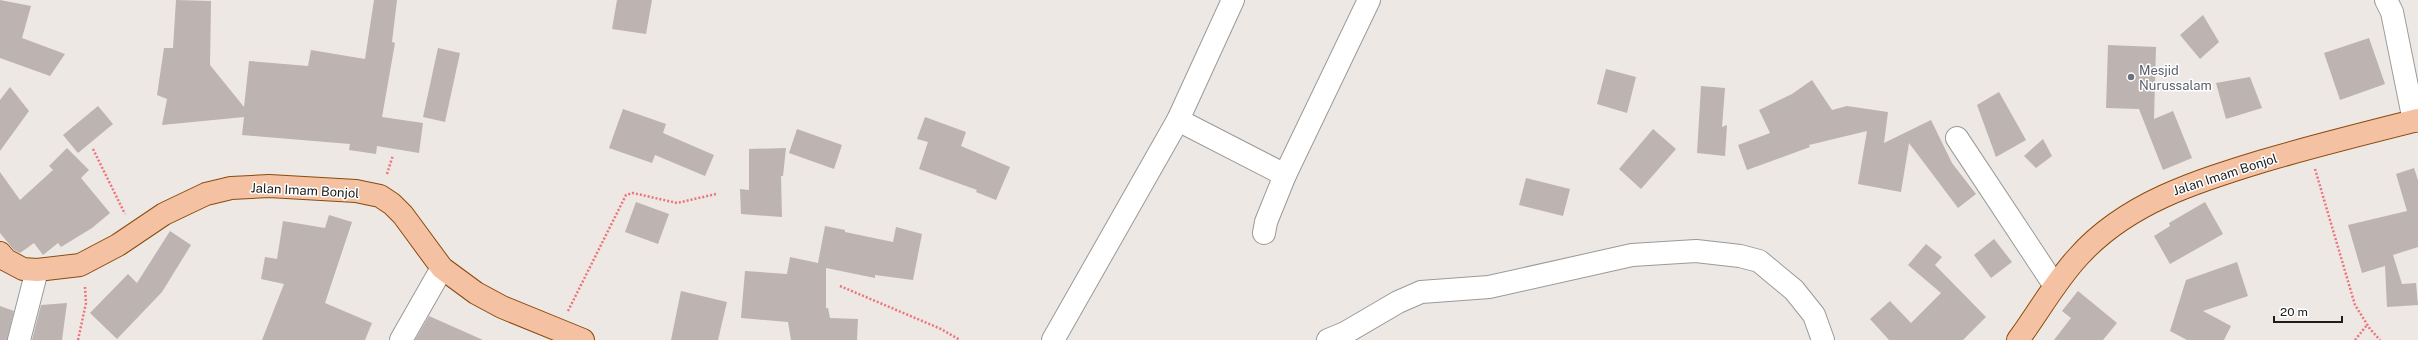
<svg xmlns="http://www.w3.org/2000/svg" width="2418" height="340" font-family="'Public Sans',sans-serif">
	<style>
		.building { fill: #bdb3b0 }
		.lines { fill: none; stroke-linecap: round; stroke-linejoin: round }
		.street-casing { stroke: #9a9a9a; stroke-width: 24 }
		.primary-casing { stroke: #8a4a0c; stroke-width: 24 }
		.path { stroke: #ee737d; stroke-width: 2.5; stroke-dasharray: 2 2; stroke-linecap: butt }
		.street { stroke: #fff; stroke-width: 22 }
		.primary { stroke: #f4c2a2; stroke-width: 22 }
		.worship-dot { fill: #6b7280; stroke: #fff; stroke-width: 1.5 }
		.labels { text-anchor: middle; stroke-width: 3; stroke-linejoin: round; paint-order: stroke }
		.worship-label { font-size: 13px; fill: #5b616d; stroke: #fff; text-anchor: start }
		.street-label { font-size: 13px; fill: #1d1d1d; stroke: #fff }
	</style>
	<rect width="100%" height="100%" fill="#ede8e4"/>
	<g class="building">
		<polygon points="0,0 31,6 22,38 65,54 50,76 0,58"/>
		<polygon points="176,0 211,1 210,65 244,107 249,61 308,66 311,50 365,59 374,0 397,0 392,42 395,43 382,117 423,123 419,153 377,146 376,154 349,150 350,144 242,135 244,117 162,125 167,99 157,95 164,48 173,48"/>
		<polygon points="617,0 652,0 646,34 612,29"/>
		<polygon points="2203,15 2219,42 2200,59 2180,35"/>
		<polygon points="2369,38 2385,84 2340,100 2324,53"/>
		<polygon points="2108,45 2156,47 2154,119 2173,111 2192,158 2163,170 2139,109 2106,108"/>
		<polygon points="438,48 460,53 445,122 423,117"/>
		<polygon points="1606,69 1636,77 1627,113 1597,104"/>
		<polygon points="2250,77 2262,108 2226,119 2216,83"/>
		<polygon points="1812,80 1832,110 1847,106 1888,112 1884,143 1931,120 1952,163 1976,194 1958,208 1909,143 1901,192 1858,184 1867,131 1809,145 1810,147 1747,170 1738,145 1770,133 1759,110 1792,94"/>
		<polygon points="1701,86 1725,88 1722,127 1727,125 1725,156 1697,153"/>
		<polygon points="10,87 29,111 0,151 0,100"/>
		<polygon points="1999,92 2026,140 1996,157 1977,105"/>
		<polygon points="98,106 113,124 78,153 63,135"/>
		<polygon points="623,109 666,124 663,133 714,155 705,176 655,155 652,163 609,148"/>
		<polygon points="925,117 966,132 961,146 1010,167 996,200 976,192 977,190 919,169 928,142 917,139"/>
		<polygon points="797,129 842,145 834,169 789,153"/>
		<polygon points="1653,129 1676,149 1641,189 1619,169"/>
		<polygon points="2043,139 2052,156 2036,168 2024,156"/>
		<polygon points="67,148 89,170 81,178 110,213 92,228 61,247 58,243 43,255 34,243 20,253 14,250 0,233 0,172 20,200 53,170 49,166"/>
		<polygon points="786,148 783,176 781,176 782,217 741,214 740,189 749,190 749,149"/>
		<polygon points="2414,168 2418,180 2418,247 2393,255 2402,284 2416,283 2418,305 2387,307 2385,266 2362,273 2348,225 2407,211 2396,174"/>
		<polygon points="1526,178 1570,189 1563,216 1519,205"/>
		<polygon points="636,202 669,214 658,244 625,232"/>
		<polygon points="2205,202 2223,234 2170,264 2154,236 2170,226 2169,223"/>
		<polygon points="329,215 352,222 325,303 372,323 365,340 262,340 284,284 261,279 265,257 277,259 283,221 325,228"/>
		<polygon points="825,226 845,230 845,232 893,242 896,227 922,234 913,280 875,275 875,278 826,268 826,308 828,308 830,318 858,319 857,340 791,340 788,322 741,318 745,271 787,274 790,257 818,263"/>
		<polygon points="170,231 191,245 162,292 117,339 90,313 128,274 137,283"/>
		<polygon points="1994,239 2012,262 1991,278 1974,255"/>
		<polygon points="1926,244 1942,257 1935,265 1986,317 1963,340 1889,340 1870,319 1890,301 1911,323 1941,293 1908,265"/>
		<polygon points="2237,262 2248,296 2203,311 2231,326 2224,340 2187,340 2170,331 2186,280"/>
		<polygon points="681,291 727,302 718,340 671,340"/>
		<polygon points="2078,291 2117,323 2103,340 2054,340 2071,318 2062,311"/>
		<polygon points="67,303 62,340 32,340 41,305"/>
		<polygon points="0,306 14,311 7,340 0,340"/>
		<polygon points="429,316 483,340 415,340"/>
	</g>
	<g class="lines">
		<defs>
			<g id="street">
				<polyline points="2386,0 2392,12 2414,121"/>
				<polyline points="1178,120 1285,175"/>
				<polyline points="1957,138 2055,286"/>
				<polyline points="1264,233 1266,222 1285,175 1369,0"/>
				<polyline points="19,340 37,270"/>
				<polyline points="401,340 442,268"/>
				<polyline points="1053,340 1178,120 1233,0"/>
				<polyline points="1328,340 1345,333 1398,302 1421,292 1489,287 1632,255 1696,251 1740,256 1759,261 1794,290 1814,315 1823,340"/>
			</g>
			<g id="primary">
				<polyline points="0,253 6,260 23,269 37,270 80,265 118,245 164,214 206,194 231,188 269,186 356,191 380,196 392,204 403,215 442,268 476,293 502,307 583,340"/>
				<path d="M2018,340C2038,313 2055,282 2078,257C2126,203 2197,181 2263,161C2314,146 2366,133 2418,120"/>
			</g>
		</defs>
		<use href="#street" class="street-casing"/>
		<use href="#primary" class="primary-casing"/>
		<g class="path">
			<polyline points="93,149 125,214"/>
			<polyline points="2315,169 2355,305 2370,329 2380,340"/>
			<polyline points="387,174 393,155"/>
			<polyline points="840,286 941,329 960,340"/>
			<polyline points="568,311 626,195 633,193 677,203 716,194"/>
			<polyline points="78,340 86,303 85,287"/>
			<polyline points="2355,340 2367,325"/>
		</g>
		<use href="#street" class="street"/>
		<use href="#primary" class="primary"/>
	</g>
	<circle class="worship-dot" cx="2131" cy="77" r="4"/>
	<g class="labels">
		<g class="worship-label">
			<text x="2139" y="75">Mesjid<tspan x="2139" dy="15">Nurussalam</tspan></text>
		</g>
		<g class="street-label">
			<text transform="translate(2225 174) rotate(-18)" y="5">Jalan Imam Bonjol</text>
			<text transform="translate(305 190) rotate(3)" y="5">Jalan Imam Bonjol</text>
		</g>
	</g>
	<path d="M2274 316v6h68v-6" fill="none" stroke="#1d1d1d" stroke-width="2"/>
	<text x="2280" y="316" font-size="12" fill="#1d1d1d" stroke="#ffffff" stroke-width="3" paint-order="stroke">20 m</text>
</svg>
